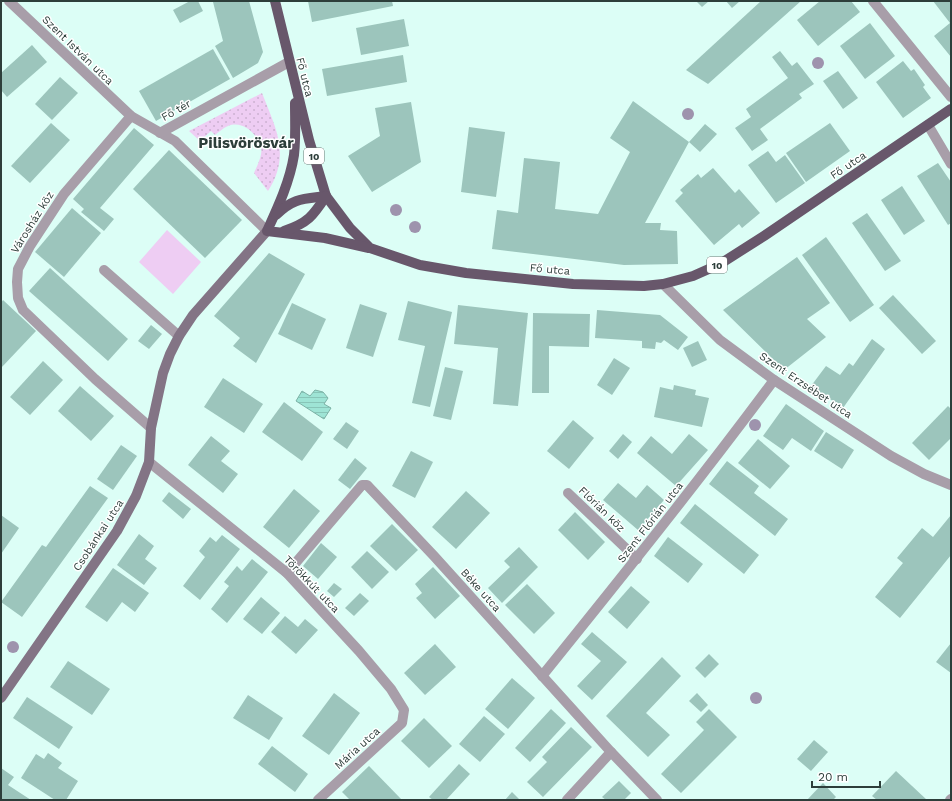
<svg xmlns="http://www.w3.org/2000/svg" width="952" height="801" font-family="'Work Sans',sans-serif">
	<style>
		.grass { fill: url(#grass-dots) }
		.garden { fill: #eecdf3 }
		.water { fill: url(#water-rules); stroke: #7cb2a6 }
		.building { fill: #9cc5bc }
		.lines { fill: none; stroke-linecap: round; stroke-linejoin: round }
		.lane { stroke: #a89ea9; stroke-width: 10 }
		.street { stroke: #a89ea9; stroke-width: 10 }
		.secondary { stroke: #837485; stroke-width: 10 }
		.primary { stroke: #68576b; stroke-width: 10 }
		.tree { fill: #9e93ad }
		.labels { text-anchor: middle; stroke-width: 3; stroke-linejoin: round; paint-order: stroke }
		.shield { fill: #fff; stroke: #6c7875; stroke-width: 1 }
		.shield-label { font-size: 10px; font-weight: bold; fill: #2d3e3a }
		.street-label { font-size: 11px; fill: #2d3e3a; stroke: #fff }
		.district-label { font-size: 15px; font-weight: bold; fill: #2d3e3a; stroke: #fff }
	</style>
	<defs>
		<pattern id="grass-dots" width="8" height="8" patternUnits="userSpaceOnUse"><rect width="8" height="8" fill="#eecdf3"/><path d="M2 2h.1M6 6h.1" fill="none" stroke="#ccb1d1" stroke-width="1.8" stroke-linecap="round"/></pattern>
		<pattern id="water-rules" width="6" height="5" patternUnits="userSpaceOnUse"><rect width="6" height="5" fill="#9ee4d5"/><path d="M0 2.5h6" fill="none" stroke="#88c5b8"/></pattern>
	</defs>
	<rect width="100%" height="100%" fill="#dcfef6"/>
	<path class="grass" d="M262,93C276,129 291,155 268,191L254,173C257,166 263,155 261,147C257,133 242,120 228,126C223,128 219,132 215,135L211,131L200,141L189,131Z"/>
	<polygon class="garden" points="167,230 201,262 173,294 139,262"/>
	<polygon class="water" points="315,390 323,392 328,398 324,404 331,408 324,419 296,401 302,391 310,396"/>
	<g class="building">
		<polygon points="190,1 198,1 203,11 180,23 173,10"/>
		<polygon points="217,1 249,1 263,52 258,63 233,78 215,46 223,41 213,2"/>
		<polygon points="308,1 392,1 393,6 312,22"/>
		<polygon points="696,1 709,1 702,7"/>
		<polygon points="726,1 740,1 732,8"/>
		<polygon points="761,1 801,1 708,84 686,70"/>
		<polygon points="820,1 851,1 860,12 818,46 797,20"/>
		<polygon points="933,1 951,1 951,57 934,36 950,23"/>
		<polygon points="404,19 409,46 361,55 356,28"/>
		<polygon points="870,23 895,56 865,79 840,46"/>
		<polygon points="32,45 47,62 7,97 1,90 1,73"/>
		<polygon points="213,49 230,79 156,121 139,91"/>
		<polygon points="780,51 792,66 797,62 814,84 799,94 802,98 760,129 768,140 752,151 735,128 751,117 746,109 788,78 772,57"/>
		<polygon points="403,55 407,82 327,96 322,69"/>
		<polygon points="903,61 911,71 914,69 925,85 923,87 931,98 903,118 876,82"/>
		<polygon points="838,71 858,98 843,109 823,81"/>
		<polygon points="60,77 78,93 52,120 35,104"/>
		<polygon points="633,101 689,142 705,124 717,134 700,152 689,142 645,223 661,223 660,230 677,231 678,264 624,265 492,249 497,210 518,213 524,158 560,162 555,209 598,214 630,152 610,138"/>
		<polygon points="411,102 421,162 372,192 348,156 380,136 375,108"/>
		<polygon points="51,123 70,140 30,183 11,166"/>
		<polygon points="830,123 850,151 806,182 786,153"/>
		<polygon points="469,127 505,132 496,197 461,192"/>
		<polygon points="134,128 154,145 100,208 114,219 104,231 81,212 84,209 73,199"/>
		<polygon points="169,150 242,220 205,258 133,189"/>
		<polygon points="768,151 776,162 785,155 805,183 776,203 748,165"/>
		<polygon points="938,163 951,182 951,223 948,225 917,176"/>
		<polygon points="713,168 735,193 739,189 760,213 742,228 739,224 714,245 675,201 683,193 680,190 698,174 701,178"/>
		<polygon points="902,186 925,221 904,235 881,200"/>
		<polygon points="72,208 101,233 64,277 35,252"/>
		<polygon points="867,213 901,261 885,271 852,223"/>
		<polygon points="826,237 874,305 850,322 802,255"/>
		<polygon points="269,253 305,274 256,363 233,346 240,338 214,316"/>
		<polygon points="797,257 830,303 807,319 826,337 784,370 723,310"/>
		<polygon points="50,268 128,339 108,361 29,291"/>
		<polygon points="893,295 936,341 922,354 879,308"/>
		<polygon points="3,300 36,331 1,368 1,303"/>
		<polygon points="408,301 452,312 430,407 412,403 425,346 398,340"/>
		<polygon points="292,303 326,319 312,350 278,334"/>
		<polygon points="360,304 387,313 373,357 346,348"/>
		<polygon points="458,305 528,313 518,406 493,404 498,348 454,344"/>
		<polygon points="597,310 660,315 688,337 678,350 664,340 661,343 656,342 655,349 642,348 642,341 595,338"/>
		<polygon points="533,313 590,314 589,347 549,346 549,393 532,393"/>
		<polygon points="151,325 162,334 149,349 138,341"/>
		<polygon points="872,339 885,349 843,408 811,386 826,366 840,375 849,363 853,366"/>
		<polygon points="698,341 707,360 692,367 683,348"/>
		<polygon points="614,358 630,368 612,395 597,385"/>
		<polygon points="43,361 63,380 30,415 10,397"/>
		<polygon points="445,367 463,371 451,420 433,416"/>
		<polygon points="223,378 263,404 244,433 204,407"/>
		<polygon points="674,385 696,390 695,395 709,398 702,427 654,417 660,387 673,390"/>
		<polygon points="80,386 114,416 91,441 58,411"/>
		<polygon points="284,402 323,432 302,461 262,432"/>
		<polygon points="786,404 824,431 811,451 792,438 783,450 763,436"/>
		<polygon points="948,406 951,409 951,438 929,460 912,443"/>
		<polygon points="573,420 594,438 569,469 547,451"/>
		<polygon points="346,422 359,431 347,449 333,439"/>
		<polygon points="826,432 854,450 842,469 814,451"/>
		<polygon points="623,434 632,442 618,459 609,451"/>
		<polygon points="689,434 708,450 676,486 637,453 651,436 672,454"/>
		<polygon points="211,436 230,451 221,461 238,474 223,493 188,465"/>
		<polygon points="758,439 790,466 770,489 738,463"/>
		<polygon points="121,445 137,456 113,490 97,479"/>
		<polygon points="411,451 433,462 415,498 392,486"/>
		<polygon points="355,458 367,468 350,489 338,480"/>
		<polygon points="727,461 759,486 754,493 788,519 775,536 709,484"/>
		<polygon points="618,483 636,498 647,485 664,500 638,530 603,500"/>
		<polygon points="90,486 108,498 22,617 1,602 42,545 46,547"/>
		<polygon points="294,489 320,511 289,548 263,527"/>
		<polygon points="466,491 490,513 456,549 432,527"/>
		<polygon points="169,492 191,509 183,519 162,501"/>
		<polygon points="695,504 759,555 744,574 680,523"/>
		<polygon points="575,512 605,542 588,560 558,530"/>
		<polygon points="1,515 19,528 1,554"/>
		<polygon points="951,515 951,555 900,618 875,597 903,563 897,558 922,528 933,537"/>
		<polygon points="392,524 418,550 396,571 370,546"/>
		<polygon points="139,534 154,546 145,559 157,568 144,585 117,565"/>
		<polygon points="222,535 240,549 200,600 183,586 205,557 199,551 210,537 216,542"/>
		<polygon points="668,537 703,564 688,583 654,556"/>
		<polygon points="321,543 337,557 318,579 303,566"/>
		<polygon points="519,547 538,567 502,603 488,588 510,567 504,561"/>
		<polygon points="367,551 389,572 372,589 351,567"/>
		<polygon points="252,559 268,572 227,623 211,609 229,586 224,582 237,566 242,571"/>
		<polygon points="433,567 460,596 435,619 416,598 422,593 415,584"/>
		<polygon points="113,568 149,593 135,612 122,602 107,622 85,607"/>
		<polygon points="334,583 342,589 334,597 327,591"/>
		<polygon points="527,584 555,613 534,634 505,605"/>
		<polygon points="631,586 650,602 627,629 608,612"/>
		<polygon points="360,593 369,601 354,616 345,608"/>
		<polygon points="261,597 280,613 262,634 243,619"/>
		<polygon points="285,616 298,627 305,619 318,630 296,654 271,632"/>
		<polygon points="592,632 627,662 592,700 577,686 601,661 581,644"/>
		<polygon points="951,643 951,673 936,662"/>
		<polygon points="435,644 456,667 425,695 404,673"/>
		<polygon points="709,654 719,664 705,678 695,668"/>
		<polygon points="662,657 681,676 646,713 670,735 648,757 606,716"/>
		<polygon points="68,661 110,689 92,715 50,687"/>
		<polygon points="512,678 535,698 508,729 485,709"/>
		<polygon points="334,693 360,713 329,755 302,736"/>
		<polygon points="697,693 708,705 701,712 689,701"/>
		<polygon points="248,695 283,718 269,740 233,718"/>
		<polygon points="27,697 73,727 59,749 13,718"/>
		<polygon points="551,709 566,723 530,762 515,748"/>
		<polygon points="709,709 737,737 681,793 661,774 704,730 696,722"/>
		<polygon points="484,716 505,734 480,762 459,744"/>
		<polygon points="424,718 452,746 429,768 401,741"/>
		<polygon points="571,727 592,747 543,797 527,782 547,762 542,757"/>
		<polygon points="814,740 828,752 811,771 797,759"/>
		<polygon points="272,746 308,774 295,792 258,764"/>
		<polygon points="48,753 62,763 58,768 78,781 66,800 55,800 21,778 36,754 44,759"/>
		<polygon points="459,764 470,774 446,800 433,800 429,797"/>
		<polygon points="369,766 402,800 350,800 342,792"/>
		<polygon points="1,768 14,777 8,785 31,800 1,800"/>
		<polygon points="896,771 927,800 877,800 872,796"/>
		<polygon points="619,781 631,793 624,800 606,800 602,797"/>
		<polygon points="823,783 836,797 833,800 807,800"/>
		<polygon points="512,792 520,800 505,800"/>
	</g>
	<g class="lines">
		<polyline class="lane" points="104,270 179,336"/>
		<g class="street">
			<polyline points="9,1 131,116 175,141 267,231"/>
			<polyline points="873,1 951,97"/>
			<polyline points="131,116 64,194 30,246 18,269 17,282 18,298 23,310 95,379 151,428"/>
			<polyline points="928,125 951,164"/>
			<polyline points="160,133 289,62"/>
			<polyline points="663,284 720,340 774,380 891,456 924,474 951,485"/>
			<polyline points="149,462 287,573 359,651 391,689 404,710 402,723 318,800"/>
			<polyline points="568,493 637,559"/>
			<polyline points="287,573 362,485 367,485 434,556 611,752 657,800"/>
			<path d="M542,676C621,578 699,481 774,380"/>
			<polyline points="567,800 611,752"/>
			<polyline points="950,800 951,799"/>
		</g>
		<polyline class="secondary" points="1,698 117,531 136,496 149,462 151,428 163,373 170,354 179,336 193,315 267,231"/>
		<g class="primary">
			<polyline points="275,1 309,140 326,196 350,228 370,248 420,265 466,273 573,284 644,286 663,284 693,276 720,264 764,236 951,109"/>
			<path d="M295,103C295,120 296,138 294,155C290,181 278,207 267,231L325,238L369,248"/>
			<path d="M276,215C293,198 303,199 326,196"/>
			<path d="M284,231C308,223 313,216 326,196"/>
		</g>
	</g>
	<g class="tree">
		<circle cx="818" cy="63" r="6"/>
		<circle cx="688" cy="114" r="6"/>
		<circle cx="396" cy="210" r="6"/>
		<circle cx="415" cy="227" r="6"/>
		<circle cx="755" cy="425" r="6"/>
		<circle cx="13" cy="647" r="6"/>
		<circle cx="756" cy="698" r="6"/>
	</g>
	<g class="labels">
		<g class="shield">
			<rect x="304" y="148" width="20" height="16" rx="3"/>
			<rect x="707" y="257" width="20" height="16" rx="3"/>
		</g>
		<g class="shield-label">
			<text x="314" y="160">10</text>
			<text x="717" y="269">10</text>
		</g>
		<g class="street-label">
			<text transform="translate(78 50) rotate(44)" y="4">Szent István utca</text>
			<text transform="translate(305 77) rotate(76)" y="4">Fő utca</text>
			<text transform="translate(176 110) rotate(-29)" y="4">Fő tér</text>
			<text transform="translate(848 165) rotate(-34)" y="4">Fő utca</text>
			<text transform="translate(32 222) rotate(-58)" y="4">Városház köz</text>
			<text transform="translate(550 269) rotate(5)" y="4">Fő utca</text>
			<text transform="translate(806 385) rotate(34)" y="4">Szent Erzsébet utca</text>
			<text transform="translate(602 509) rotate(44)" y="4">Flórián köz</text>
			<text transform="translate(650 522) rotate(-52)" y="4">Szent Flórián utca</text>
			<text transform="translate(98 535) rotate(-57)" y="4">Csobánkai utca</text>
			<text transform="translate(312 584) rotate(46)" y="4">Törökkút utca</text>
			<text transform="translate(481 590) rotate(48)" y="4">Béke utca</text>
			<text transform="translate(357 748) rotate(-42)" y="4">Mária utca</text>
		</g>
		<g class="district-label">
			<text x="246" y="148">Pilisvörösvár</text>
		</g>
	</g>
	<rect width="952" height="801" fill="none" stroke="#2d3e3a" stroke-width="4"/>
	<path d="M812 781v6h68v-6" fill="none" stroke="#2d3e3a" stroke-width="2"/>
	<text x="818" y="781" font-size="12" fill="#2d3e3a" stroke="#ffffff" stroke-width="3" paint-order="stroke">20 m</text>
</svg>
